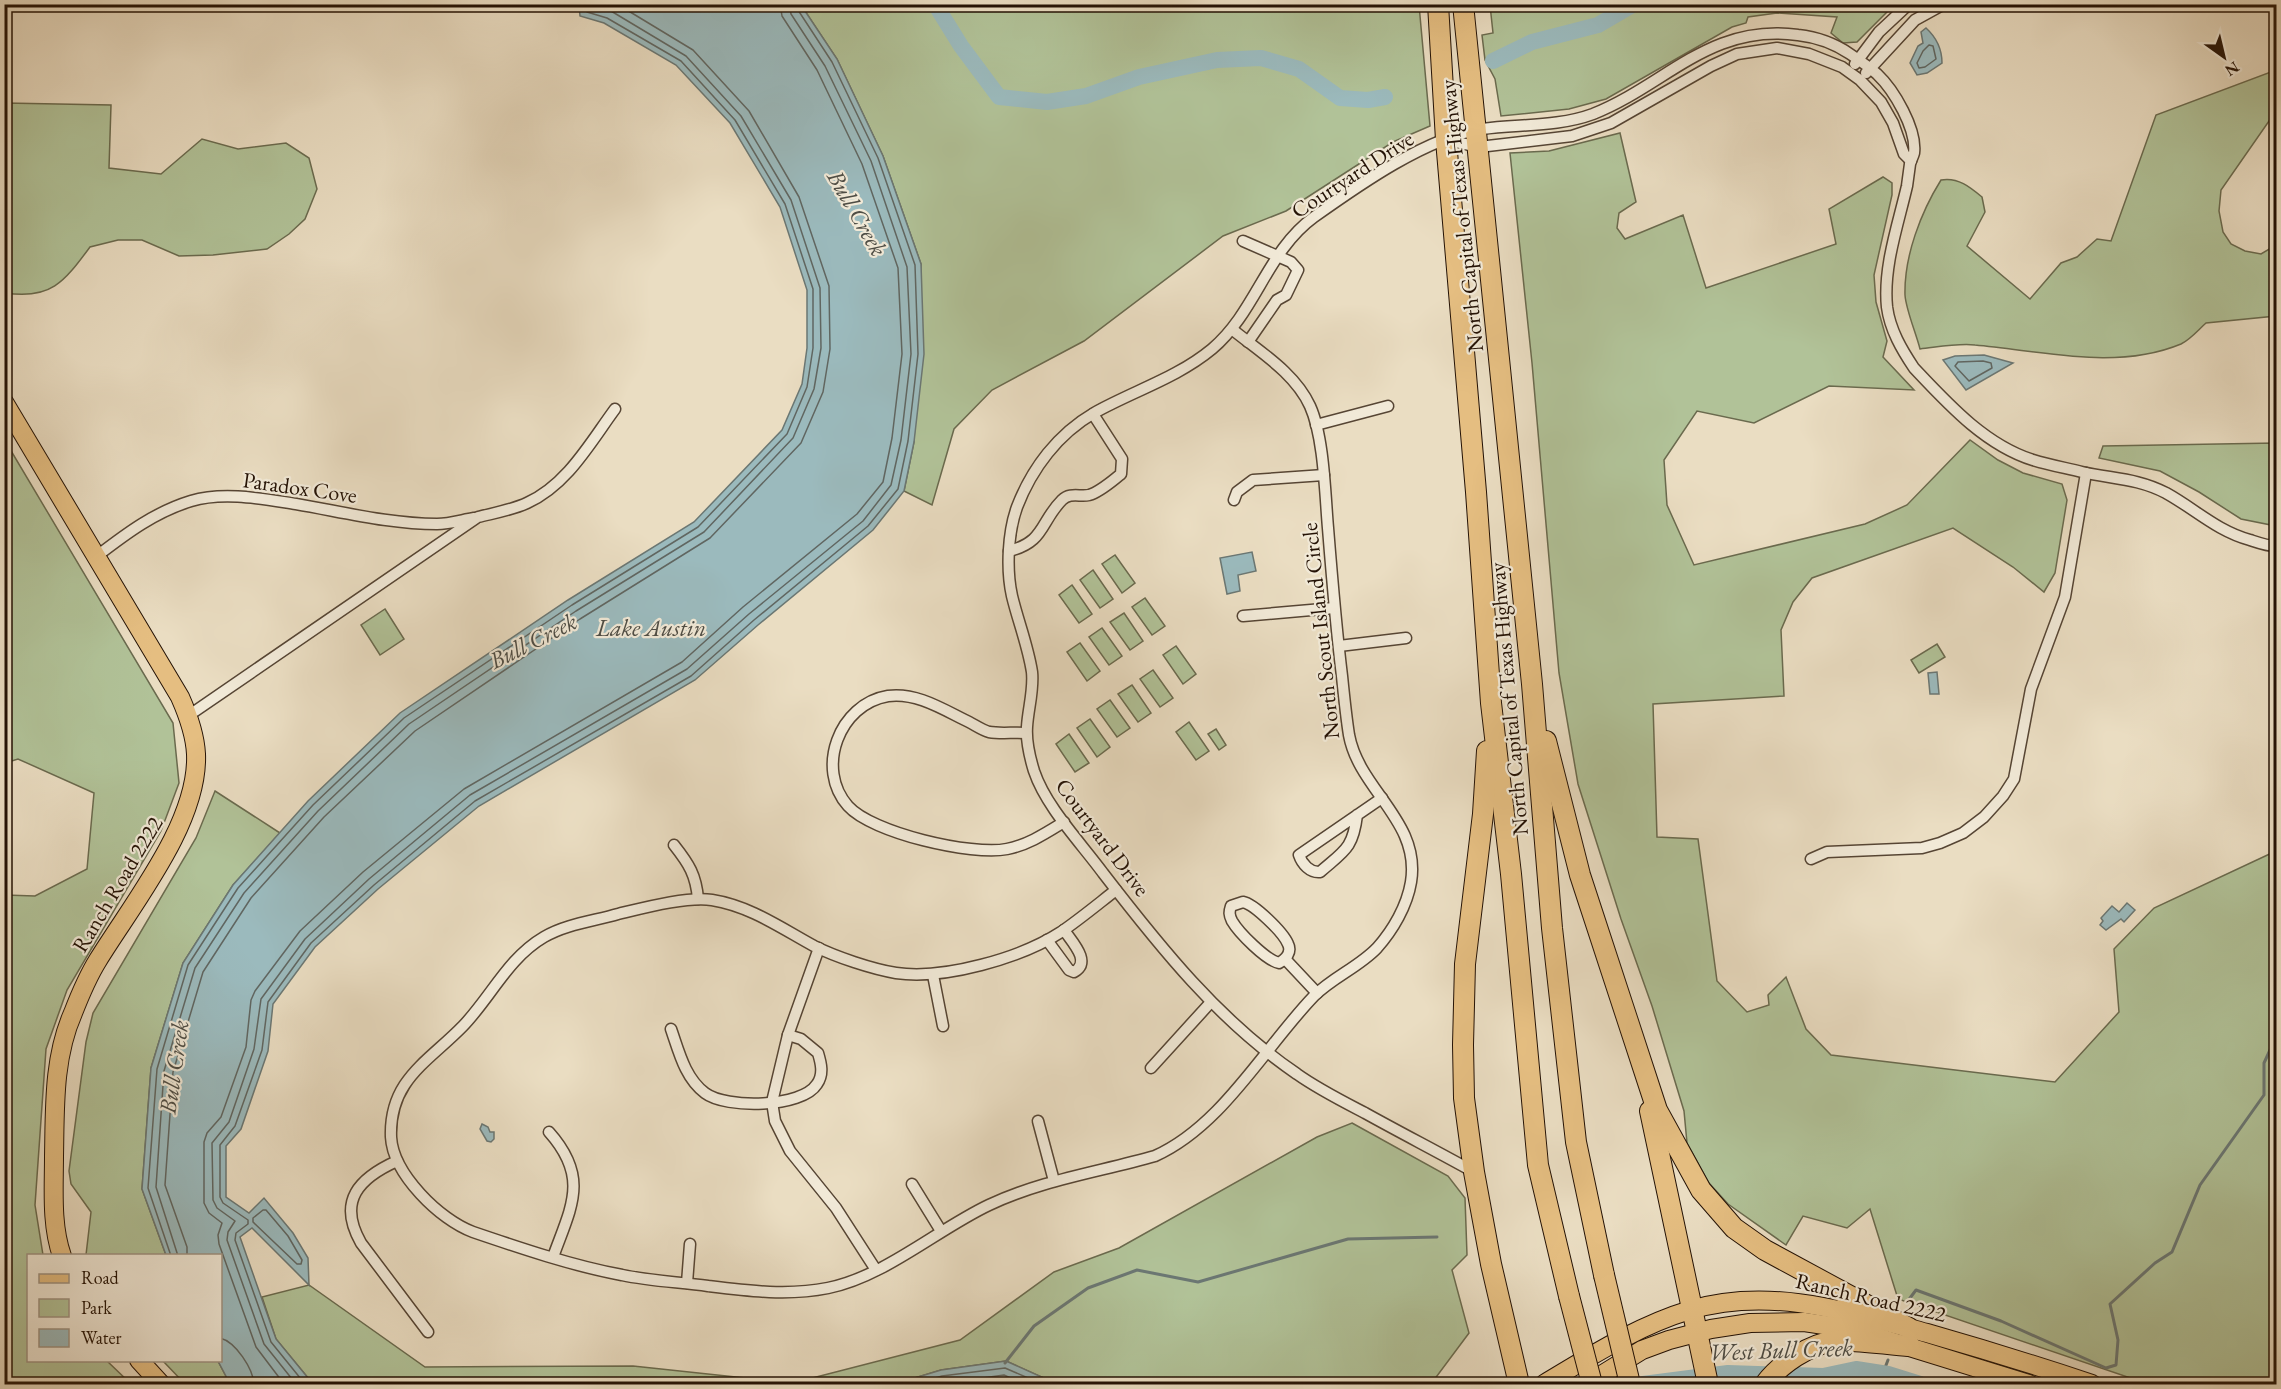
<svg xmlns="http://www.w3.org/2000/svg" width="2281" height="1389" font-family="'EB Garamond',serif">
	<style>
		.green { fill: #b1c298; stroke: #6a6a4e; stroke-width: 1.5 }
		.water { fill: #9bbabd; stroke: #6b7773; stroke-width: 1.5 }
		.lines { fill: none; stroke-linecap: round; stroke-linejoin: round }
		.shore { stroke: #606661; stroke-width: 1.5 }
		.stream { stroke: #6b7773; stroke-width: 3 }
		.river { stroke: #9bbabd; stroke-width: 16 }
		.street-casing { stroke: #564534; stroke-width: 13 }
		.primary-casing { stroke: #241205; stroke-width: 20 }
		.highway-casing { stroke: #241205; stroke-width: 22 }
		.street { stroke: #f1e9d7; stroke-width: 10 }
		.primary { stroke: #e5be81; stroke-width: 18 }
		.highway { stroke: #e5be81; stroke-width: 20 }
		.highway-bridge-casing { stroke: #241205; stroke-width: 22; stroke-linecap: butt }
		.highway-bridge { stroke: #e5be81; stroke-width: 20 }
		.labels { text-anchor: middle; stroke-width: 4.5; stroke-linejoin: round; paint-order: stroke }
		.street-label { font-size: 22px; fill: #241205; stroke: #f1e9d7 }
		.water-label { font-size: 24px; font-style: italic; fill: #4e4d45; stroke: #f1e9d7 }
	</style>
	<rect width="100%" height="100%" fill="#eaddc2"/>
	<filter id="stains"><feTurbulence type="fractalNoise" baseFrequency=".00333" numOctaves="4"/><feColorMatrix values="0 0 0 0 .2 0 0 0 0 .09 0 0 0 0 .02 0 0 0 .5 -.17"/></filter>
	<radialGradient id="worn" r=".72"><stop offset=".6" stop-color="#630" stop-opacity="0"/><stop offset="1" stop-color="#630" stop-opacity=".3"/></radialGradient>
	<g class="green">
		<polygon points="801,5 1419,5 1430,126 1393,142 1286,211 1223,236 1084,341 992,390 954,429 932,505 904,491 914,442 921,264 883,156 837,59"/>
		<polygon points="1490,5 1490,4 1894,5 1857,42 1843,43 1831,33 1837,17 1777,13 1748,17 1746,23 1732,27 1606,99 1569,109 1501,116 1495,79 1485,60 1482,35 1493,33"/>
		<path d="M2276,70V111L2221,190L2219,211L2223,232L2231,244L2245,251L2261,254L2276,245V316L2206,323C2198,330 2191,339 2181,344C2116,371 2043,351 1975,345C1958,343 1938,347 1920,349C1916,333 1906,310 1905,295C1904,256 1921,212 1941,180C1958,177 1970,187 1982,197L1985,212L1967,246L2030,299L2061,263L2077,257L2097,239L2111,241L2156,115Z"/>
		<path d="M4,103L111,105L109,168L161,174L202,139L238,149L286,143L309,158L317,189L305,219L289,234L267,249L213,255L179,256L142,240H118L90,247C64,282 51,300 5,293Z"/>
		<polygon points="1620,133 1636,202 1619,213 1617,228 1625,239 1683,215 1706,288 1836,244 1829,209 1883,177 1892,183 1892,195 1874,275 1876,302 1887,341 1883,357 1914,390 1829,386 1754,423 1697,411 1664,460 1667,505 1694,565 1865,524 1907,505 1970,440 1998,460 2023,473 2062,484 2067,500 2055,573 2044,592 2013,567 1953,528 1812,578 1793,602 1781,630 1784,696 1653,704 1657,837 1698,839 1717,981 1747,1012 1769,1005 1768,995 1786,977 1806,1029 1831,1055 2055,1082 2119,1012 2114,949 2154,908 2276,851 2276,1384 2148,1384 1898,1299 1870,1209 1847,1228 1803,1216 1786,1245 1728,1204 1709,1183 1687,1143 1684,1111 1652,1006 1621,919 1578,784 1559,673 1532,363 1510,153 1549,151"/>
		<polygon points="4,439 173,723 179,783 161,831 67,990 46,1049 35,1205 43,1255 28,1256 28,1360 107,1361 131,1384 5,1384 5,895 35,896 87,869 94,793 18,759 5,763"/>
		<polygon points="2276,443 2276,526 2241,519 2199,492 2160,471 2099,458 2103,446"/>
		<polygon points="1115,555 1135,583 1122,593 1102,564"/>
		<polygon points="1093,570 1113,599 1100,608 1080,580"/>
		<polygon points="1072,585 1092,614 1079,623 1059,595"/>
		<polygon points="1145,598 1165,626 1152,635 1132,607"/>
		<polygon points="385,609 404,639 380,655 361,625"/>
		<polygon points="1124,613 1143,641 1130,650 1110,622"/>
		<polygon points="1102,628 1122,656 1109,665 1089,637"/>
		<polygon points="1080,643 1100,671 1087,681 1067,652"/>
		<polygon points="1937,644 1945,657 1919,673 1911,660"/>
		<polygon points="1176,646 1196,674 1183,684 1163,655"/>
		<polygon points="1153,670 1173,698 1160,707 1140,679"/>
		<polygon points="1132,685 1151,713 1138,722 1118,694"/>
		<polygon points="1110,700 1130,728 1117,737 1097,709"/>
		<polygon points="1090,719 1110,747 1097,757 1077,728"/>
		<polygon points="1189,722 1209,751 1196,760 1176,732"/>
		<polygon points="1216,729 1226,745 1219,750 1208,734"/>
		<polygon points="1069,734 1089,763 1075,772 1056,744"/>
		<polygon points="215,791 280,833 233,885 183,963 151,1068 142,1189 166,1255 86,1255 91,1212 71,1184 69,1171 86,1042 93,1013 196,838"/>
		<polygon points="1352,1123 1448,1176 1465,1198 1467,1255 1452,1270 1469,1333 1431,1384 1057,1384 1006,1361 941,1370 895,1384 313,1384 276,1339 262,1297 309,1285 425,1367 633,1366 793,1383 960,1340 1054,1272 1119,1248 1317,1137"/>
		<polygon points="163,1361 218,1361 228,1380 234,1384 185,1384"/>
		<polygon points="1835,1379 1873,1381 1885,1384 1823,1384"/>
	</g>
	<g class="water">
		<polygon points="579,5 801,5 837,59 883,156 921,264 924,354 914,442 904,491 873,530 758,625 695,680 479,806 378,889 315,947 273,1004 268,1051 241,1129 226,1146 226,1197 249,1213 264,1198 293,1233 308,1258 309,1285 252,1228 240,1237 276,1339 313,1384 234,1384 228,1380 218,1361 220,1360 220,1256 166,1255 142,1189 151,1068 183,963 233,885 308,801 400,713 568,600 694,522 782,430 802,384 807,348 807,290 780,207 730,123 676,65 604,23 580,16"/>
		<path d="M1926,28C1937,38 1942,49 1942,63L1927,73L1917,75L1910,63L1918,46L1923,43L1921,32Z"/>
		<polygon points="1984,355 2013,363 1966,390 1943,360 1955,356"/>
		<polygon points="1252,552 1256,571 1238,575 1240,591 1227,594 1220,558"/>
		<polygon points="1937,672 1939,694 1930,694 1928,673"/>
		<polygon points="2127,903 2135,910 2124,922 2121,919 2106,930 2100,925 2103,921 2101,918 2112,906 2119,912"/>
		<polygon points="482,1124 488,1127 490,1132 494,1132 494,1139 491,1142 487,1141 480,1129"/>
		<polygon points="1006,1361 1057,1384 895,1384 941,1370"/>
	</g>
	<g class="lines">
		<g class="shore">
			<polygon points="1929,45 1933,46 1936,59 1925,67 1919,68 1917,63 1923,51"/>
			<polygon points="1983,361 1991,363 1992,368 1969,381 1955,366 1958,362"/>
			<polygon points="263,1210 266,1210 288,1236 302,1260 301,1264 297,1264 253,1222 253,1218"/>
			<polyline points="171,1256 148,1188 157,1069 188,965 238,888 313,805 404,718 572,605 698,527 787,434 807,387 813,348 813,289 785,204 735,120 681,61 607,18 587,12 585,4"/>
			<polyline points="178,1256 156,1187 164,1071 195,968 244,893 318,811 409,724 576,611 704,532 793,438 814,389 821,348 820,288 791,200 741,116 686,56 611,11 593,4"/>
			<polyline points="187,1256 187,1247 165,1185 173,1072 203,972 251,898 324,817 415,731 580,619 710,538 801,443 823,392 830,349 829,286 799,197 749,111 693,50 617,4"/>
			<path d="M220,1338C236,1342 253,1369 254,1384"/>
			<polyline points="284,1384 256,1347 219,1244 218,1235 222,1223 209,1213 204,1203 204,1142 207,1133 221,1117 246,1047 251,1000 255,991 300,931 363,872 464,789 682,662 743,607 857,514 883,482 892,438 902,354 898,268 862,164 817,70 782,16 780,4"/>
			<polyline points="296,1384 264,1344 227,1240 228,1232 235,1221 217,1208 213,1200 212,1143 229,1122 254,1049 261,999 305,939 369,879 470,795 687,669 749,614 863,521 891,485 901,440 911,354 907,267 871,161 825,66 791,14 789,4"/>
			<polyline points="305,1384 271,1342 235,1240 236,1233 248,1224 248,1220 223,1203 220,1197 220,1145 235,1126 262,1050 268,1002 311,943 374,885 475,801 691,676 754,620 868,526 898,489 908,441 918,354 915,265 878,158 832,62 798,10 797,4"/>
			<polyline points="915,1384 942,1376 1005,1368 1042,1384"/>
			<polyline points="940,1384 1004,1375 1024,1384"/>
		</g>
		<g class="stream">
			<polyline points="1910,1298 1916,1290 2001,1321 2106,1368 2116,1365 2118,1340 2110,1304 2155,1263 2172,1252 2200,1185 2264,1095 2264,1063 2276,1037"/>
			<polyline points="1005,1363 1034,1326 1088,1288 1137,1270 1198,1282 1348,1239 1437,1237"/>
			<polyline points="1883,1373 1888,1360"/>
		</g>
		<g class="river">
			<polyline points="935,4 961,46 999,97 1047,102 1086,96 1139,77 1217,60 1261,58 1299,69 1340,98 1368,100 1385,97"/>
			<polyline points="1493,61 1532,42 1598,25 1634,4"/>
			<polyline points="1643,1384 1728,1373 1823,1376 1856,1369 1888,1374 1920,1384"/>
		</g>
		<defs>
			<g id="street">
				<polyline points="1855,64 1879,32 1909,4"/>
				<polyline points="1866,73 1915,20 1944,4"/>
				<polyline points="1447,140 1479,147 1572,136 1611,123 1711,66 1737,54 1777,48 1809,54 1842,67 1860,80 1881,102 1893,123 1904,154 1911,161"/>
				<polyline points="1243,241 1291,262 1298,270 1286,295 1277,300 1248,342"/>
				<polyline points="1316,425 1388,406"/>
				<polyline points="1234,500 1237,492 1253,480 1324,475"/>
				<path d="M1009,551C1045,542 1040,522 1062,500C1070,492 1080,497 1089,495C1100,492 1112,481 1121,474L1122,459L1093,414"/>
				<path d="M97,556C127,533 155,512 191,501C224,491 263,499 296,504C343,512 390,524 437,524C449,524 462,520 474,518"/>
				<polyline points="1243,616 1334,608"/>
				<polyline points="1339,646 1406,638"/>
				<path d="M188,716L478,517C494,513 512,510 527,503C567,485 590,443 615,409"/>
				<path d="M1026,733C1014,732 1001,734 989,732C982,730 975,725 969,722C944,710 917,692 888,696C839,704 815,769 848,806C872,833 972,856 1007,849C1028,845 1046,833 1064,822"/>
				<path d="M1357,815C1353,849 1344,851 1320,872C1310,873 1302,864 1299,855L1382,798"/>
				<path d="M674,845C689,864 696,875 698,899"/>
				<polyline points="1811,859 1827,852 1922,848 1940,843 1963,833 1984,817 2003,796 2014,779 2031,689 2065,597 2086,473"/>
				<path d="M1116,890C1098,904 1080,919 1061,932C1021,958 944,980 896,973C872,969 836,957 814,946C781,928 750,906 712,900C688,896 643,908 618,914C594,921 566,924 544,937C508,958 491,997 463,1026C428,1062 389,1080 391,1137C393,1174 440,1220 473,1232C520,1248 573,1266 622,1275C650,1281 679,1282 708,1286C749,1291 788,1296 828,1288C884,1277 938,1229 989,1205C1042,1180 1099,1172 1155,1156C1222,1126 1264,1048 1314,996C1333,977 1359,967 1377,948C1393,930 1407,906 1411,882C1421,821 1359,790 1349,735C1346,716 1344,696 1342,676C1336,627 1332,578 1328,528C1325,494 1324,437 1310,406C1295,373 1260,352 1233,330"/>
				<path d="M1243,902C1254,904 1283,932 1288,944C1292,952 1286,959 1279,963C1266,960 1239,933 1232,921C1229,915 1229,912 1231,906Z"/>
				<path d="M1047,940L1069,970L1074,972C1092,962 1072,942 1064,930"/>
				<polyline points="819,948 788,1035 772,1102 775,1121 790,1151 836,1208 876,1270"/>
				<polyline points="1286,960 1317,993"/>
				<polyline points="933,975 943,1026"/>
				<path d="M671,1029C679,1052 685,1078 705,1093C726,1109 802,1108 817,1084C824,1074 821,1063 818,1053L801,1039L788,1035"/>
				<polyline points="1151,1068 1211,1002"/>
				<polyline points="1038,1121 1054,1181"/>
				<path d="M549,1132C590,1178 571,1207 553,1257"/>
				<path d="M397,1161C359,1178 337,1201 361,1243L428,1332"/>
				<path d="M1474,1172C1438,1152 1401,1133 1365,1113C1342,1101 1318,1089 1297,1074C1219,1021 1160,947 1103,873C1081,843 1046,807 1034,771C1030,758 1026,741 1027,727C1028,709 1034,690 1032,672C1028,646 1018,621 1012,596C1006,569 1008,532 1017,507C1032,468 1058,434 1094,413C1133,391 1177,378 1212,349C1256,312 1267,251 1314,217C1359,185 1427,137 1482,129C1518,124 1558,127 1593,114C1666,85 1710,23 1798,35C1816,37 1834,43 1850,54C1859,60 1869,67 1877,74C1894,90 1917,129 1914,153C1913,157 1911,160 1910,164C1909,171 1908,179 1907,186C1898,225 1883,267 1887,307C1890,330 1902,350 1914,368C1948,404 1985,445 2033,460C2049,465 2066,468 2082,472C2112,479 2137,478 2166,493C2195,509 2217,531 2250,540C2259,543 2267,546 2276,546"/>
				<polyline points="912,1184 941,1231"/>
				<polyline points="687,1283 690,1244"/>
			</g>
			<g id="primary">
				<path d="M4,402L180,697C188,715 195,734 196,754C199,822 133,903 98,960C88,976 80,995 73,1013C53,1058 55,1109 54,1156C54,1189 51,1225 62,1256"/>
				<polyline points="139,1360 161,1384"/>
				<path d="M1544,1384C1591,1356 1637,1326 1690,1310C1771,1286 1849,1312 1927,1333C1983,1349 2038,1366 2092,1384"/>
				<polyline points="1587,1384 1642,1350 1669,1340 1711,1329 1750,1323 1804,1322 1851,1329 2029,1384"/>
			</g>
			<g id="highway">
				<polyline points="1438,4 1446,140 1476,492 1491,703 1511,874 1538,1165 1569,1296"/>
				<polyline points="1463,4 1532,684 1552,928 1576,1142 1604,1275"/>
				<polyline points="1546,741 1580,875 1657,1110 1701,1190 1734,1228 1765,1250 1909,1328"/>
				<polyline points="1487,751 1483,814 1465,964 1463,1045 1464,1098 1474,1172 1491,1264 1519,1384"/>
				<polyline points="1650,1111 1708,1384"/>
				<path d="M1765,1384C1780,1364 1809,1344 1835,1341C1855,1339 1889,1345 1910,1346"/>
			</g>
		</defs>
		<use href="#street" class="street-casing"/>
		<use href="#primary" class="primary-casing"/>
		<use href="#highway" class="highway-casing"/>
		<use href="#street" class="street"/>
		<use href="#primary" class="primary"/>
		<use href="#highway" class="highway"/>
		<defs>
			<g id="highway-bridge">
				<polyline points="1604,1275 1630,1384"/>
				<polyline points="1569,1296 1592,1384"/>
			</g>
		</defs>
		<use href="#highway-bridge" class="highway-bridge-casing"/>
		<use href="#highway-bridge" class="highway-bridge"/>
	</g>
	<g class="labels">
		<g class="street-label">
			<text transform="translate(1352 174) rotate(-33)" y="8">Courtyard Drive</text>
			<text transform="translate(1461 216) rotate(-96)" y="8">North Capital of Texas Highway</text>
			<text transform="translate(300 487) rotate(8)" y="8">Paradox Cove</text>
			<text transform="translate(1320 631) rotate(-96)" y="8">North Scout Island Circle</text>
			<text transform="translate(1508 699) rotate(-95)" y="8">North Capital of Texas Highway</text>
			<text transform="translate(1103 837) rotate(53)" y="8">Courtyard Drive</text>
			<text transform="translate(117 884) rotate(-59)" y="8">Ranch Road 2222</text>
			<text transform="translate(1871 1297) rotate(13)" y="8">Ranch Road 2222</text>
		</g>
		<g class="water-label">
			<text transform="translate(857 213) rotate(60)" y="8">Bull Creek</text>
			<text x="651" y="636">Lake Austin</text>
			<text transform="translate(533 641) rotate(-27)" y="8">Bull Creek</text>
			<text transform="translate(174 1067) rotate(-82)" y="8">Bull Creek</text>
			<text transform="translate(1781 1350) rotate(-2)" y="8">West Bull Creek</text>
		</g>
	</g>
	<rect width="2281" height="1389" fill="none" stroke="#eaddc2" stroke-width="24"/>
	<rect x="6" y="6" width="2269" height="1377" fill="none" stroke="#241205" stroke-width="3"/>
	<rect x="12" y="12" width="2257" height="1365" fill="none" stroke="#241205" stroke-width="1.5"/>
	<rect x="27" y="1254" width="195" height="108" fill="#f1e9d7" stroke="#9f9383" stroke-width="1.5"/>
	<rect x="39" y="1274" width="30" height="9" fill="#e5be81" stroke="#9f9383" stroke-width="1.5"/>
	<text x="81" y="1284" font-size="18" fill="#241205">Road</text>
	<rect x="39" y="1299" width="30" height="18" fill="#b1c298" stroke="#9f9383" stroke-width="1.5"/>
	<text x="81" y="1314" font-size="18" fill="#241205">Park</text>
	<rect x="39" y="1329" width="30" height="18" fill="#9bbabd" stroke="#9f9383" stroke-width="1.5"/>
	<text x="81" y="1344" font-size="18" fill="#241205">Water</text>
	<g transform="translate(2224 57) rotate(146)" stroke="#f1e9d7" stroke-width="4.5" paint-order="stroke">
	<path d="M0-4.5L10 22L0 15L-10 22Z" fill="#241205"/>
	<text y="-9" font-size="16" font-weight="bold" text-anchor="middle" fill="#241205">N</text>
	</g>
	<rect width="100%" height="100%" filter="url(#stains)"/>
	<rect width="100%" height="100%" fill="url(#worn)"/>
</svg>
